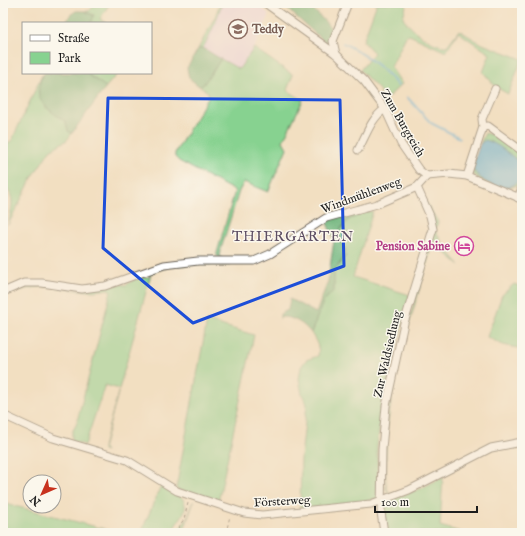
<svg xmlns="http://www.w3.org/2000/svg" width="525" height="536" font-family="'IM FELL English',serif">
	<style>
		.built { fill: #ebd1eb }
		.green { fill: #87d290; stroke: #527756 }
		.forest { fill: #6db47a; stroke: #44684b }
		.water { fill: #5caed7; stroke: #3c657a }
		.lines { fill: none; stroke-linecap: round; stroke-linejoin: round }
		.stream { stroke: #5caed7; stroke-width: 2 }
		.minor-casing { stroke: #676056; stroke-width: 9 }
		.path { stroke: #676056; stroke-width: 1; stroke-dasharray: 3 3; stroke-linecap: butt }
		.minor { stroke: #fff; stroke-width: 7 }
		.marked { fill: none; stroke: #1d4ed8; stroke-width: 3; stroke-linejoin: round }
		.labels { text-anchor: middle; stroke-width: 3; stroke-linejoin: round; paint-order: stroke }
		.education-label { font-size: 12px; font-weight: bold; fill: #785e54; stroke: #fbf7ec; text-anchor: start }
		.street-label { font-size: 12px; fill: #1c1c1c; stroke: #fbf7ec }
		.hotel-label { font-size: 12px; font-weight: bold; fill: #b23c85; stroke: #fbf7ec; text-anchor: end }
		.quarter-label { font-size: 14px; letter-spacing: 1px; fill: #5d4e63; stroke: #fbf7ec }
	</style>
	<rect width="100%" height="100%" fill="#fbf7ec"/>
	<filter id="ink" filterUnits="userSpaceOnUse"><feTurbulence type="fractalNoise" baseFrequency=".025" numOctaves="2"/><feDisplacementMap in="SourceGraphic" scale="8" xChannelSelector="R" yChannelSelector="G"/><feConvolveMatrix kernelMatrix="1 2 1 2 8 2 1 2 1" color-interpolation-filters="sRGB"/></filter>
	<filter id="wash" filterUnits="userSpaceOnUse"><feTurbulence type="fractalNoise" baseFrequency=".012" numOctaves="4" result="noise"/><feDisplacementMap in="SourceGraphic" scale="16" xChannelSelector="R" yChannelSelector="G"/><feGaussianBlur stdDeviation="0.9" result="paint"/><feColorMatrix in="noise" values="0 0 0 0 0 0 0 0 0 0 0 0 0 0 0 0 0 1.4 0 .05"/><feComposite in="paint" operator="in"/></filter>
	<g filter="url(#wash)">
		<rect width="100%" height="100%" fill="#f2dfc1"/>
		<polygon class="built" points="222,3 253,3 268,13 268,18 254,48 239,70 203,48 217,19"/>
		<g class="green">
			<polygon points="97,3 110,3 100,19 106,23 91,23 94,15 84,11 89,11"/>
			<path d="M220,3H222C217,19 211,34 203,48L198,49L215,17Z"/>
			<path d="M377,3H407L403,17C408,28 434,48 447,46L459,30L480,43L522,59L508,94L496,87L483,72L490,54L458,32L446,52L407,34L391,67L402,84L384,101L380,91L360,70L374,53L363,41Z"/>
			<polygon points="254,48 293,75 287,90 303,100 283,141 287,148 268,192 244,182 239,191 219,255 224,260 217,256 217,253 235,191 179,161 175,157 175,153 209,96 208,92 199,86 203,85 221,59 239,69"/>
			<polygon points="86,73 118,73 106,87"/>
			<path d="M42,75L38,92L44,106L66,122L68,131L72,133L75,129L67,140L50,150L32,178L8,225C11,210 17,196 3,185V148L12,140Z"/>
			<polygon points="485,133 495,136 522,154 522,166 517,160 490,141 480,144"/>
			<path d="M472,160L520,178L522,173V182C507,194 486,186 473,174Z"/>
			<path d="M420,192L438,222L435,230L445,248L461,266L433,242C413,316 384,391 386,468C386,477 384,489 391,494L390,495L386,489L384,449L388,411L396,367L434,229Z"/>
			<path d="M373,211L353,277L410,295L383,401L377,447L378,498L361,503L300,510L301,458L307,404L302,394L299,379L301,367L306,360L318,356C320,347 316,341 311,333L323,302L334,290V270L340,265L346,250L340,240L339,231L348,220L358,216V213Z"/>
			<path d="M223,263L230,265C210,265 167,261 151,274L103,447L106,451L103,450V449L119,389L105,385L85,445L72,441V432L76,425L111,291L108,289C88,294 70,288 49,287C32,286 19,291 3,296V294L31,286L43,285L75,290L119,284L126,285L136,278L149,277L151,272L178,264Z"/>
			<polygon points="514,284 522,287 522,349 503,345 487,337 502,295"/>
			<polygon points="207,321 254,335 218,503 176,489"/>
			<polygon points="443,477 440,526 464,533 386,533 384,507 392,499 420,489"/>
			<path d="M161,485C173,491 193,498 182,516C178,522 174,526 173,533H141Z"/>
			<polygon points="194,501 183,533 176,533 187,519"/>
			<polygon points="3,503 105,529 117,533 3,533"/>
		</g>
		<g class="forest">
			<polygon points="287,3 297,3 302,8 314,10 331,28 332,43 329,45 326,43 292,13 287,9"/>
			<polygon points="76,11 84,11 94,16 91,23 66,23 70,15"/>
			<polygon points="203,48 221,59 203,85 199,86 189,78 187,68 198,49"/>
			<path d="M44,73H86L106,87L72,133L68,131L66,122C46,108 30,99 44,73Z"/>
			<path d="M352,213H358V216L348,220L339,231L346,256L334,270V290L323,302L311,333C304,324 294,317 282,317L280,319V314L288,310L290,299L316,313L328,281L334,240L327,223L330,219Z"/>
		</g>
		<path class="water" d="M485,140C496,142 515,157 522,166C522,200 482,188 472,167L480,144Z"/>
		<g class="lines">
			<g class="stream">
				<path d="M343,43C365,54 383,67 398,86"/>
				<polyline points="407,97 431,123 460,138"/>
			</g>
		</g>
	</g>
	<g filter="url(#ink)">
		<g class="lines">
			<defs>
				<g id="minor">
					<polyline points="265,3 336,54 364,81 385,109 401,144 419,170 427,176 449,174 467,176 522,199"/>
					<polyline points="336,54 333,41 348,3"/>
					<polyline points="483,127 482,119 495,89"/>
					<path d="M358,150C366,136 371,118 385,109"/>
					<polyline points="467,176 483,127 488,126 522,151"/>
					<polyline points="518,198 522,188"/>
					<polyline points="3,292 24,283 42,283 82,289 105,286 164,265 198,261 254,261 270,254 326,218 377,204 417,187 427,176"/>
					<polyline points="3,415 53,438 127,460 177,491 244,513 262,515 371,504 409,490 491,448 522,442"/>
					<polyline points="384,533 381,512 382,449 386,406 404,323 433,229 430,216 417,187"/>
				</g>
			</defs>
			<use href="#minor" class="minor-casing"/>
			<g class="path">
				<polyline points="175,533 184,519 188,503"/>
				<polyline points="226,533 230,516"/>
			</g>
			<use href="#minor" class="minor"/>
		</g>
	</g>
	<path d="M0 0H525V536H0ZM108,98L340,100L344,266L193,323L103,248Z" fill="#f2dfc1" fill-opacity=".55" fill-rule="evenodd"/>
	<path class="marked" d="M108,98L340,100L344,266L193,323L103,248Z"/>
	<defs>
		<symbol id="school-ring" viewBox="-11 -11 22 22"><circle r="9.5" fill="#fbf7ec" stroke="#8d6e63" stroke-width="1.5"/><path d="M0-5L7-2L0 1L-7-2ZM-4 1L0 2.5L4 1V4Q0 6-4 4Z" fill="#8d6e63"/></symbol>
		<symbol id="hotel-ring" viewBox="-11 -11 22 22"><circle r="9.5" fill="#fbf7ec" stroke="#d1479c" stroke-width="1.5"/><path d="M-6-4.5h1.5V1H6V5H4.5V3h-9V5H-6ZM-4 0a1.8 1.8 0 1 1 3.6 0ZM.5 0V-2.5h3Q6-2.5 6 0Z" fill="#d1479c"/></symbol>
	</defs>
	<g fill-rule="evenodd">
		<use href="#school-ring" x="227" y="18" width="22" height="22"/>
		<use href="#hotel-ring" x="453" y="235" width="22" height="22"/>
	</g>
	<g class="labels">
		<g class="education-label">
			<text x="252" y="33">Teddy</text>
		</g>
		<g class="street-label">
			<text transform="translate(403 123) rotate(60)" y="4">Zum Burgteich</text>
			<text transform="translate(361 195) rotate(-20)" y="4">Windmühlenweg</text>
			<text transform="translate(387 354) rotate(-77)" y="4">Zur Waldsiedlung</text>
			<text transform="translate(282 501) rotate(-3)" y="4">Försterweg</text>
		</g>
		<g class="hotel-label">
			<text x="450" y="250">Pension Sabine</text>
		</g>
		<g class="quarter-label">
			<text x="293" y="241">THIERGARTEN</text>
		</g>
	</g>
	<rect width="525" height="536" fill="none" stroke="#fbf7ec" stroke-width="16"/>
	<rect x="22" y="22" width="130" height="52" fill="#fbf7ec" stroke="#a29f99"/>
	<rect x="30" y="35" width="20" height="6" fill="#ffffff" stroke="#a29f99"/>
	<text x="58" y="42" font-size="12" fill="#1c1c1c">Straße</text>
	<rect x="30" y="52" width="20" height="12" fill="#87d290" stroke="#a29f99"/>
	<text x="58" y="62" font-size="12" fill="#1c1c1c">Park</text>
	<g transform="translate(42 494) rotate(225)"><circle r="19" fill="#fbf7ec" stroke="#a29f99"/>
	<path d="M0-3L7 15L0 10L-7 15Z" fill="#c8321e"/>
	<text y="-6" font-size="11" font-weight="bold" text-anchor="middle" fill="#1c1c1c">N</text>
	</g>
	<path d="M375 506v6h102v-6" fill="none" stroke="#1c1c1c" stroke-width="2"/>
	<text x="381" y="506" font-size="12" fill="#1c1c1c" stroke="#fbf7ec" stroke-width="3" paint-order="stroke">100 m</text>
</svg>
